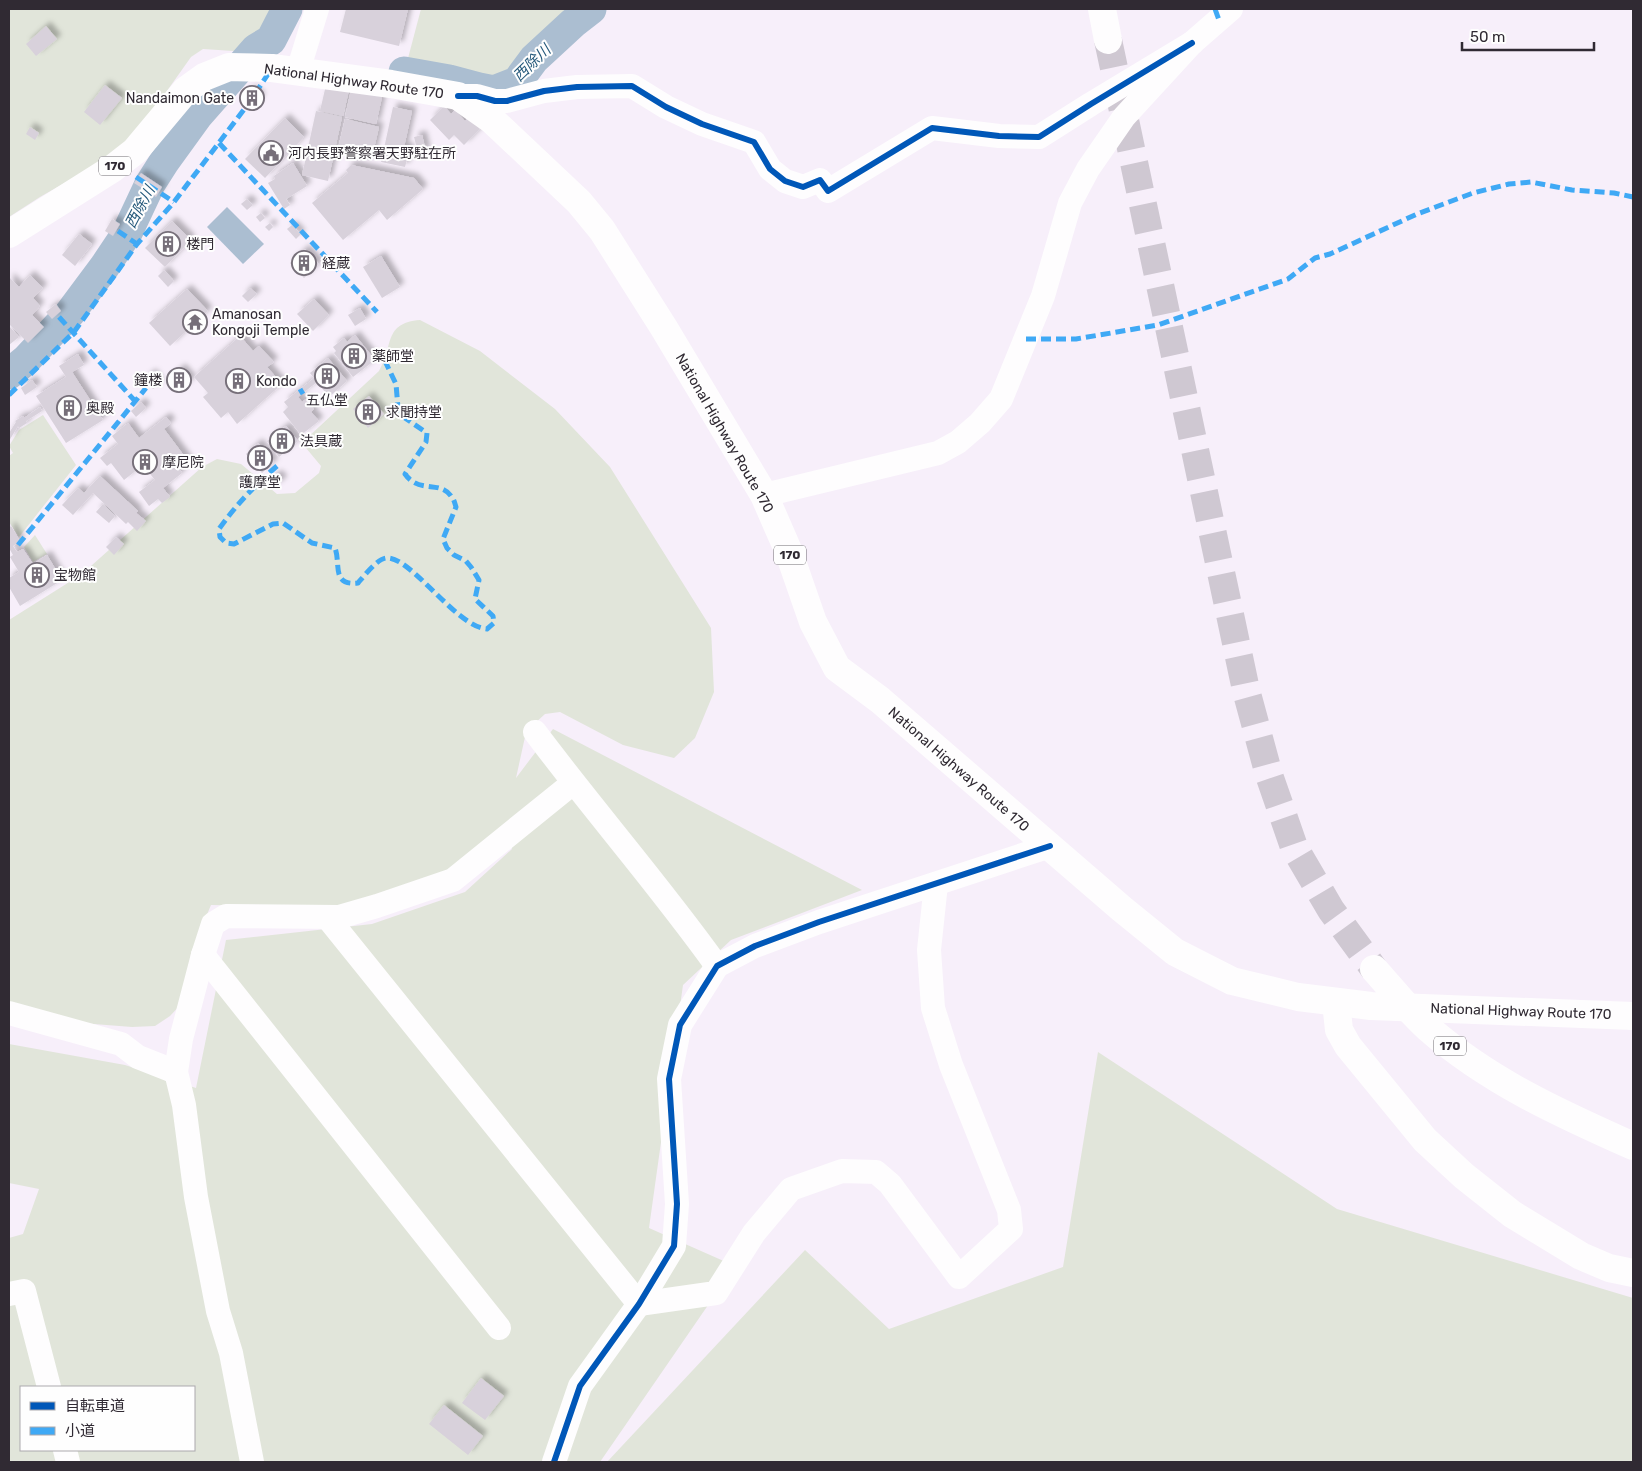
<svg xmlns="http://www.w3.org/2000/svg" width="1642" height="1471" font-family="Rubik,'Noto Sans JP',sans-serif">
	<style>
		.green { fill: #e1e5da; fill-rule: evenodd }
		.water { fill: #abbed1 }
		.lines { fill: none; stroke-linecap: round; stroke-linejoin: round }
		.river { stroke: #abbed1; stroke-width: 31 }
		.building { fill: #d8d1db; filter: url(#shadow) }
		.highway-tunnel { stroke: #cfc8d2; stroke-width: 28; stroke-dasharray: 28 14; stroke-linecap: butt }
		.minor { stroke: #fefdfe; stroke-width: 24 }
		.highway { stroke: #fefdfe; stroke-width: 28 }
		.quiet { stroke: #3fa9f5; stroke-width: 5; stroke-dasharray: 10 5; stroke-linecap: butt }
		.cycleway-casing { stroke: #fefefe; stroke-width: 9 }
		.cycleway { stroke: #0057b8; stroke-width: 6 }
		.labels { text-anchor: middle; stroke-width: 4; stroke-linejoin: round; paint-order: stroke }
		.shield { fill: #fefefe; stroke: #6e6a70; stroke-width: 1 }
		.shield-label { font-size: 12px; font-weight: bold; fill: #302a33 }
		.street-label { font-size: 14px; fill: #302a33; stroke: #fefefe }
		.poi-label { font-size: 14px; fill: #302a33; stroke: #fefefe; text-anchor: start }
		.water-label { font-size: 15px; font-style: italic; fill: #24587a; stroke: #fefefe }
	</style>
	<defs>
		<filter id="shadow"><feDropShadow dx="4.5" dy="-4.5" stdDeviation="2.5" flood-color="#0004"/></filter>
	</defs>
	<rect width="100%" height="100%" fill="#f7effa"/>
	<g class="green">
		<polygon points="9,9 293,9 274,46 264,53 203,49 191,57 157,105 121,148 98,164 40,197 9,217"/>
		<polygon points="421,9 594,9 511,94 419,78 407,62"/>
		<path d="M420,320L480,351L555,409L610,467L711,628L714,692L695,738L674,758L623,745L560,712L545,714L532,726L525,737L516,778L553,729L862,890L731,940L683,985L649,1228L735,1266L600,1462H9V1238L23,1234L39,1189L9,1183V1044L125,1065L196,1088L226,940L372,924L465,892L512,849L504,829L457,868L340,907L211,905L191,953L184,1001L170,1016L155,1026L132,1027L81,1023L9,1006V620L82,574L202,467L217,459L241,464L277,494L295,493L319,473L321,466L306,448L305,440L379,371C394,346 383,323 420,320ZM21,1387H194V1450H21Z"/>
		<polygon points="43,415 76,465 19,537 9,522 9,456 13,453 9,446 19,430"/>
		<polygon points="35,535 47,554 33,562 24,547"/>
		<polygon points="1098,1052 1337,1209 1633,1298 1633,1462 607,1462 805,1250 889,1329 1063,1267"/>
	</g>
	<polygon class="water" points="227,207 264,244 243,264 207,227"/>
	<g class="lines">
		<g class="river">
			<polyline points="404,72 449,80 479,88 494,91 517,82 534,59 573,23 591,9"/>
			<polyline points="9,374 26,360 70,313 105,266 127,233 150,184 164,162 198,115 256,49 271,40 287,9"/>
		</g>
	</g>
	<g class="building">
		<polygon points="346,9 408,9 399,46 340,32"/>
		<polygon points="46,26 57,39 36,56 26,44"/>
		<polygon points="105,85 122,98 100,125 84,112"/>
		<polygon points="326,85 349,90 343,116 320,111"/>
		<polygon points="251,89 261,97 254,107 244,99"/>
		<polygon points="351,90 382,97 376,124 345,117"/>
		<polygon points="444,106 451,114 455,110 465,121 468,118 480,129 464,145 454,135 449,140 430,120"/>
		<polygon points="393,107 412,111 404,147 410,148 405,167 381,162"/>
		<polygon points="316,111 342,117 328,181 302,175"/>
		<polygon points="285,118 304,137 265,178 245,159"/>
		<polygon points="345,119 379,127 371,161 337,153"/>
		<polygon points="30,127 39,133 35,140 26,134"/>
		<polygon points="422,135 426,152 418,153 414,137"/>
		<polygon points="293,163 307,186 286,199 290,205 284,209 268,183 275,179 274,176"/>
		<polygon points="351,165 414,178 423,189 387,220 379,210 343,240 312,203 348,173 346,170"/>
		<polygon points="141,173 162,187 156,197 134,183"/>
		<polygon points="247,199 253,205 247,210 241,204"/>
		<polygon points="261,213 265,218 260,222 256,217"/>
		<polygon points="112,219 120,224 113,236 105,231"/>
		<polygon points="172,221 191,240 165,267 145,248"/>
		<polygon points="270,223 273,227 269,231 265,227"/>
		<polygon points="292,225 301,234 296,239 287,229"/>
		<polygon points="79,234 92,244 75,266 62,255"/>
		<polygon points="305,249 319,264 304,278 290,263"/>
		<polygon points="381,256 400,287 382,298 363,267"/>
		<polygon points="164,270 174,281 168,287 158,276"/>
		<polygon points="30,275 43,288 33,298 40,306 32,315 44,327 28,343 9,324 9,277 19,287"/>
		<polygon points="250,288 257,294 248,302 242,296"/>
		<polygon points="187,289 208,311 170,346 149,323"/>
		<polygon points="314,299 329,315 313,331 297,314"/>
		<polygon points="56,304 61,311 52,319 46,312"/>
		<polygon points="360,308 366,319 355,326 348,315"/>
		<polygon points="9,326 19,337 9,345"/>
		<polygon points="355,335 375,360 353,377 334,353 336,351 333,347 344,338 347,342"/>
		<polygon points="240,336 253,351 259,346 274,362 267,367 282,384 237,424 228,412 221,418 203,397 208,393 194,377"/>
		<polygon points="78,354 84,365 72,372 103,420 66,443 36,396 66,377 59,366"/>
		<polygon points="328,358 347,381 329,397 317,382 298,397 302,402 306,399 314,409 311,412 319,421 301,435 283,412 288,407 284,402 314,378 310,373"/>
		<polygon points="181,368 192,380 178,392 167,380"/>
		<polygon points="152,373 160,384 153,389 145,378"/>
		<polygon points="32,380 37,387 25,395 21,388"/>
		<polygon points="369,396 384,414 368,428 353,409"/>
		<polygon points="141,402 146,408 136,417 131,411"/>
		<polygon points="40,407 42,411 26,421 27,423 19,428 18,426 9,441 9,433 16,422 15,421 23,416 24,418"/>
		<polygon points="166,417 171,423 164,429 188,461 179,468 182,473 163,488 170,497 162,503 158,499 149,506 139,492 155,480 143,465 124,480 111,463 107,466 100,458 118,444 112,436 128,423 139,438"/>
		<polygon points="286,426 298,441 279,457 267,441"/>
		<polygon points="258,443 274,462 262,473 246,454"/>
		<polygon points="277,474 283,480 275,487 269,481"/>
		<polygon points="100,476 138,511 136,513 146,521 137,531 128,522 126,524 93,493 73,515 62,505 78,488 84,493"/>
		<polygon points="103,504 115,516 109,523 96,512"/>
		<polygon points="11,526 20,541 13,546 17,552 23,549 33,564 47,555 62,580 20,606 9,587 9,578 19,572 10,557 13,555 9,548 9,528"/>
		<polygon points="116,537 124,544 114,555 106,547"/>
		<polygon points="481,1378 504,1396 485,1420 462,1403"/>
		<polygon points="444,1405 483,1436 468,1455 429,1424"/>
	</g>
	<g class="lines">
		<polyline class="highway-tunnel" points="1108,40 1246,690 1269,775 1294,847 1331,910 1374,969"/>
		<g class="minor">
			<polyline points="298,71 317,9"/>
			<polyline points="458,96 477,96 495,101 507,101 544,91 577,87 632,86 666,107 702,124 754,142 770,169 785,181 803,187 820,180 828,191 932,128 999,136 1039,137 1091,104 1192,43"/>
			<polyline points="764,495 938,453 958,442 980,423 1001,399 1043,296 1070,203 1088,169 1124,117 1192,43 1231,9"/>
			<path d="M535,732C594,811 660,886 717,966"/>
			<polyline points="327,917 639,1304 716,1293 754,1233 791,1189 842,1171 876,1172 890,1184 959,1277 1011,1229 1009,1210 951,1065 933,1008 929,950 936,884"/>
			<polyline points="203,955 499,1328"/>
			<polyline points="9,1013 121,1044 138,1057 176,1072"/>
			<polyline points="9,1294 24,1291 49,1387"/>
			<polyline points="65,1450 68,1462"/>
			<polyline points="252,1462 231,1353 218,1311 196,1197 184,1105 176,1072 181,1039 203,955 213,924 226,916 339,917 377,906 453,880 573,783"/>
			<polyline points="554,1462 580,1386 639,1304 674,1246 677,1204 669,1079 680,1025 717,966 755,946 819,922 1050,846"/>
		</g>
		<g class="highway">
			<polyline points="1102,9 1108,40"/>
			<polyline points="9,234 112,169 135,151 186,90 204,77 229,67 272,68 391,84 458,96 492,120 579,202 602,230 664,328 764,495 788,550 813,622 837,668 880,700 1122,909 1175,952 1232,981 1298,997 1371,1006 1633,1016"/>
			<path d="M1374,969C1392,989 1409,1011 1428,1028C1488,1081 1561,1114 1633,1146"/>
			<polyline points="1336,1002 1339,1030 1348,1046 1425,1140 1464,1176 1512,1214 1581,1256 1609,1268 1633,1273"/>
		</g>
		<g class="quiet">
			<polyline points="1215,9 1219,20"/>
			<polyline points="219,143 377,312"/>
			<polyline points="136,177 174,202"/>
			<polyline points="118,231 137,244"/>
			<polyline points="59,317 135,401"/>
			<polyline points="1026,339 1076,339 1158,325 1288,279 1315,258 1330,254 1417,214 1473,193 1509,184 1531,182 1572,190 1614,193 1633,197"/>
			<polyline points="300,389 303,394"/>
			<polyline points="9,395 74,332 137,244 174,202 249,103 272,68"/>
			<path d="M277,466C255,485 236,505 219,529L220,537L226,543L234,544L273,524L283,523L312,543L335,548C341,564 331,586 358,583C364,576 377,559 386,558C410,555 456,627 487,629L494,623L493,616L475,599L479,580L471,567L466,561L454,555L447,548L443,539L456,507C455,504 454,499 451,496C440,480 419,494 405,474L426,442L427,433L402,416L398,408L396,384L384,359"/>
			<polyline points="18,545 146,388"/>
		</g>
		<defs>
			<g id="cycleway">
				<polyline points="458,96 477,96 495,101 507,101 544,91 577,87 632,86 666,107 702,124 754,142 770,169 785,181 803,187 820,180 828,191 932,128 999,136 1039,137 1091,104 1192,43"/>
				<polyline points="554,1462 580,1386 639,1304 674,1246 677,1204 669,1079 680,1025 717,966 755,946 819,922 1050,846"/>
			</g>
		</defs>
		<use href="#cycleway" class="cycleway-casing"/>
		<use href="#cycleway" class="cycleway"/>
	</g>
	<defs>
		<symbol id="building-ring" viewBox="-11 -11 22 22"><circle r="9.5" fill="#fefefe" stroke="#766f79" stroke-width="1.5"/><path d="M-4-6H4V6H1V3H-1V6H-4ZM-2.5-4.3h1.7v1.8h-1.7ZM.8-4.3h1.7v1.8H.8ZM-2.5-1h1.7V.8h-1.7ZM.8-1h1.7V.8H.8Z" fill="#766f79"/></symbol>
		<symbol id="civic-ring" viewBox="-11 -11 22 22"><circle r="9.5" fill="#fefefe" stroke="#766f79" stroke-width="1.5"/><path d="M-.6-6.5H3V-4.5H.6V-3L4-1V1h2V6H-6V1h2V-1L-.6-3ZM-1.2 2.5V6h2.4V2.5Z" fill="#766f79"/></symbol>
		<symbol id="temple-ring" viewBox="-11 -11 22 22"><circle r="9.5" fill="#fefefe" stroke="#766f79" stroke-width="1.5"/><path d="M0-6L5-2H3V0L6.5 2.5H4V6H1.5V3h-3V6H-4V2.5H-6.5L-3 0V-2H-5Z" fill="#766f79"/></symbol>
	</defs>
	<g fill-rule="evenodd">
		<use href="#building-ring" x="238" y="84" width="28" height="28"/>
		<use href="#civic-ring" x="257" y="139" width="28" height="28"/>
		<use href="#building-ring" x="154" y="230" width="28" height="28"/>
		<use href="#building-ring" x="290" y="249" width="28" height="28"/>
		<use href="#temple-ring" x="181" y="308" width="28" height="28"/>
		<use href="#building-ring" x="340" y="342" width="28" height="28"/>
		<use href="#building-ring" x="313" y="362" width="28" height="28"/>
		<use href="#building-ring" x="165" y="366" width="28" height="28"/>
		<use href="#building-ring" x="224" y="367" width="28" height="28"/>
		<use href="#building-ring" x="55" y="394" width="28" height="28"/>
		<use href="#building-ring" x="354" y="398" width="28" height="28"/>
		<use href="#building-ring" x="268" y="427" width="28" height="28"/>
		<use href="#building-ring" x="246" y="444" width="28" height="28"/>
		<use href="#building-ring" x="131" y="448" width="28" height="28"/>
		<use href="#building-ring" x="23" y="561" width="28" height="28"/>
	</g>
	<g class="labels">
		<g class="shield">
			<rect x="99" y="156.5" width="32" height="19" rx="4"/>
			<rect x="774" y="545.5" width="32" height="19" rx="4"/>
			<rect x="1434" y="1036.5" width="32" height="19" rx="4"/>
		</g>
		<g class="shield-label">
			<text x="115" y="170">170</text>
			<text x="790" y="559">170</text>
			<text x="1450" y="1050">170</text>
		</g>
		<g class="street-label">
			<text transform="translate(354 81) rotate(8)" y="5">National Highway Route 170</text>
			<text transform="translate(725 433) rotate(60)" y="5">National Highway Route 170</text>
			<text transform="translate(959 769) rotate(41)" y="5">National Highway Route 170</text>
			<text transform="translate(1521 1011) rotate(2)" y="5">National Highway Route 170</text>
		</g>
		<g class="poi-label">
			<text x="234" y="103" text-anchor="end">Nandaimon Gate</text>
			<text x="288" y="158">河内長野警察署天野駐在所</text>
			<text x="186" y="249">楼門</text>
			<text x="322" y="268">経蔵</text>
			<text x="212" y="319">Amanosan<tspan x="212" dy="16">Kongoji Temple</tspan></text>
			<text x="372" y="361">薬師堂</text>
			<text x="162" y="385" text-anchor="end">鐘楼</text>
			<text x="256" y="386">Kondo</text>
			<text x="327" y="405" text-anchor="middle">五仏堂</text>
			<text x="86" y="413">奥殿</text>
			<text x="386" y="417">求聞持堂</text>
			<text x="300" y="446">法具蔵</text>
			<text x="162" y="467">摩尼院</text>
			<text x="260" y="487" text-anchor="middle">護摩堂</text>
			<text x="54" y="580">宝物館</text>
		</g>
		<g class="water-label">
			<text transform="translate(532 63) rotate(-44)" y="5">西除川</text>
			<text transform="translate(140 207) rotate(-62)" y="5">西除川</text>
		</g>
	</g>
	<rect width="1642" height="1471" fill="none" stroke="#302a33" stroke-width="20"/>
	<rect x="20" y="1386" width="175" height="65" fill="#fefefe" stroke="#aca9ad"/>
	<rect x="30" y="1402" width="25" height="8" fill="#0057b8" stroke="#aca9ad"/>
	<text x="65" y="1411" font-size="15" fill="#302a33">自転車道</text>
	<rect x="30" y="1427" width="25" height="8" fill="#3fa9f5" stroke="#aca9ad"/>
	<text x="65" y="1436" font-size="15" fill="#302a33">小道</text>
	<path d="M1462 42v8h132v-8" fill="none" stroke="#302a33" stroke-width="2.5"/>
	<text x="1470" y="42" font-size="15" fill="#302a33" stroke="#fefefe" stroke-width="4" paint-order="stroke">50 m</text>
</svg>
